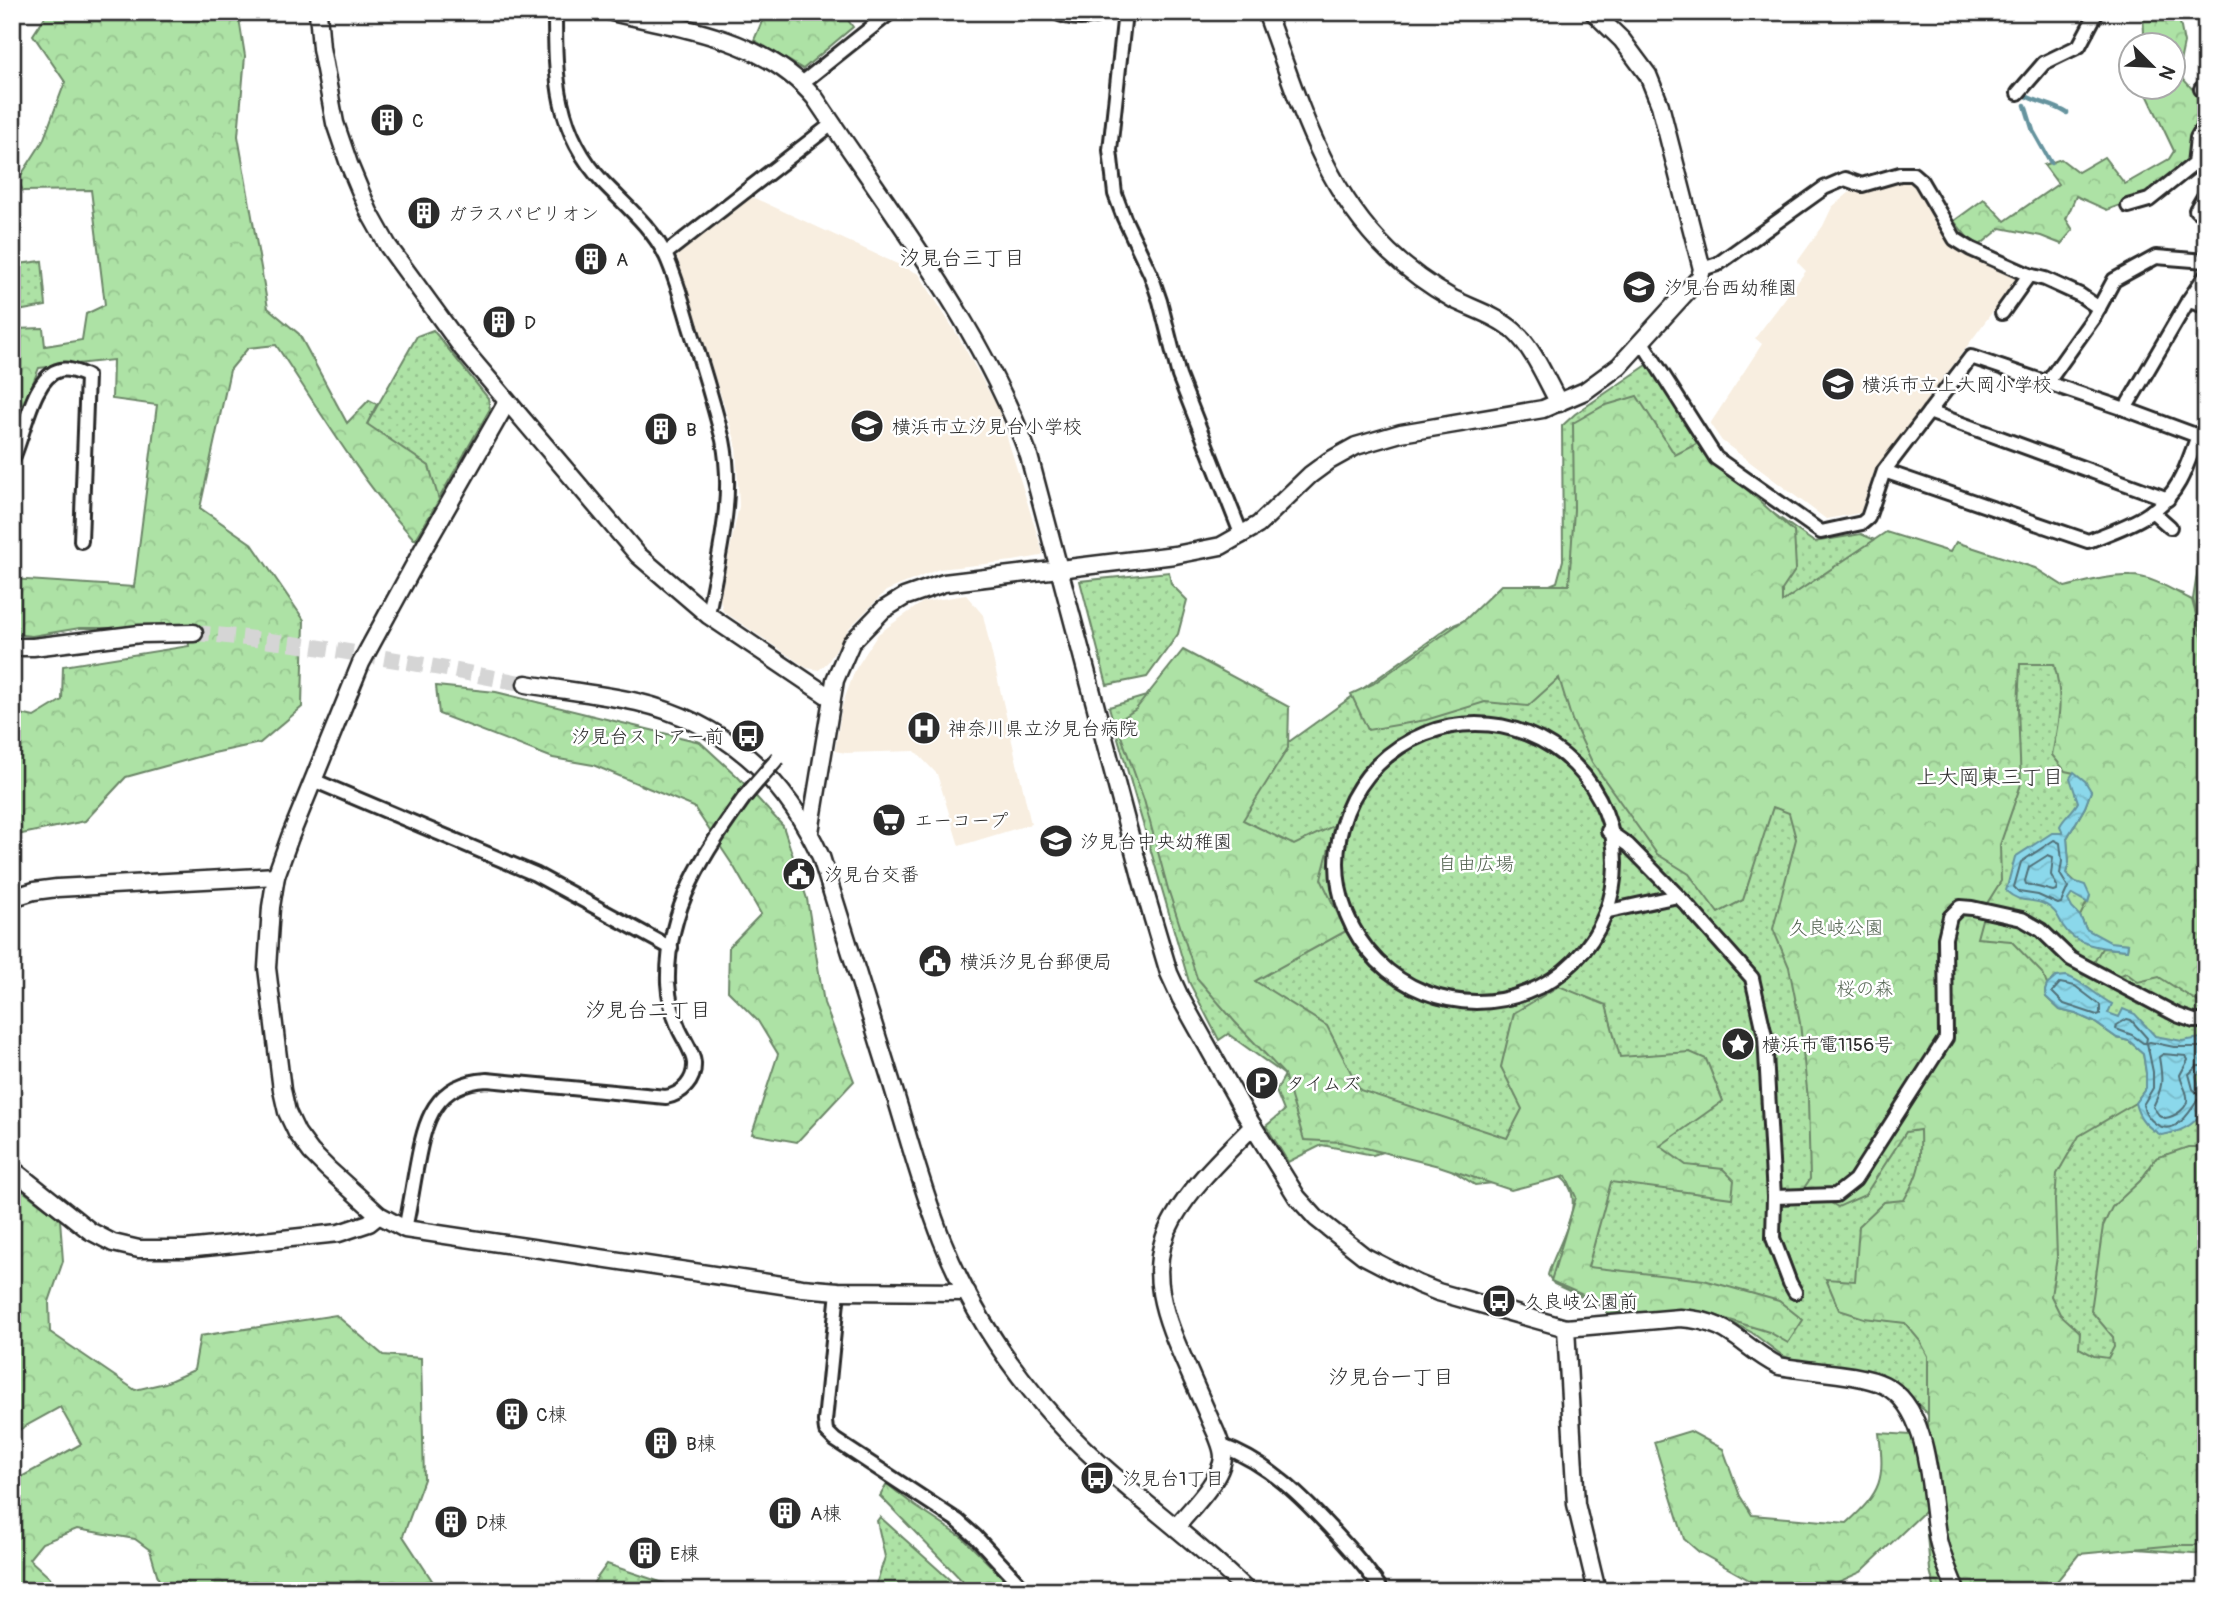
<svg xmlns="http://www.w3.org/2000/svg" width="2218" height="1603" font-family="Pangolin,'Klee One',sans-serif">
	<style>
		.built { fill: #f8eee0 }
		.green { fill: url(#green-dots); stroke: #6c8668; stroke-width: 2 }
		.forest { fill: url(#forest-crowns); stroke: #6c8668; stroke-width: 2 }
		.cemetery { fill: url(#cemetery-stones); stroke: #6c8668; stroke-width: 2 }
		.water { fill: url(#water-waves); stroke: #65939e; stroke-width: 2 }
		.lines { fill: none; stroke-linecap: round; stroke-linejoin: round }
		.shore { stroke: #517078; stroke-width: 2 }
		.stream { stroke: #65939e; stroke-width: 4.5 }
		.secondary-tunnel { stroke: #d5d5d5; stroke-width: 16; stroke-dasharray: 16 8; stroke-linecap: butt }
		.street-casing { stroke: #2b2b2b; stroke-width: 18 }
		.secondary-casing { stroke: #2b2b2b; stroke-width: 21 }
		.street { stroke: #fff; stroke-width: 12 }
		.secondary { stroke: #fff; stroke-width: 16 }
		.street-bridge-casing { stroke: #2b2b2b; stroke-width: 18; stroke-linecap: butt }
		.street-bridge { stroke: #fff; stroke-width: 12 }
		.labels { text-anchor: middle; stroke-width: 5; stroke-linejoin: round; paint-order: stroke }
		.poi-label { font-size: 19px; fill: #2b2b2b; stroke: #fff; text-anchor: start }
		.park-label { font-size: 19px; fill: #526250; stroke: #fff }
		.neighbourhood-label { font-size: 21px; fill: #2b2b2b; stroke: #fff }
	</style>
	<defs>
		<pattern id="green-dots" width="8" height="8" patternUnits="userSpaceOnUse" patternTransform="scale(1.75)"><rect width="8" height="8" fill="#ade2a5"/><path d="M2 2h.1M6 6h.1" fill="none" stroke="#95c28e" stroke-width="1.8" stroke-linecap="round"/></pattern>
		<pattern id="forest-crowns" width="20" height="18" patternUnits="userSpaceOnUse" patternTransform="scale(1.75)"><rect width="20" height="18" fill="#ade2a5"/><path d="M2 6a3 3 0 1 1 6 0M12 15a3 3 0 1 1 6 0" fill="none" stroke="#95c28e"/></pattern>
		<pattern id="cemetery-stones" width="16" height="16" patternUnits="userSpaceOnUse" patternTransform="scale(1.75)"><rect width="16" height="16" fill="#ade2a5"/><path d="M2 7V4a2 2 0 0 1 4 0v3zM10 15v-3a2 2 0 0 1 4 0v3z" fill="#95c28e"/></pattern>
		<pattern id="water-waves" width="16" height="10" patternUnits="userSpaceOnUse" patternTransform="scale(1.75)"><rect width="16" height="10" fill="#8bd8eb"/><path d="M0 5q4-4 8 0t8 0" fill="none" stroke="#78baca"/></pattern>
	</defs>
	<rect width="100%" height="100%" fill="#fff"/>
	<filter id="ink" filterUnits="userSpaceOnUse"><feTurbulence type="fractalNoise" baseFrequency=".0143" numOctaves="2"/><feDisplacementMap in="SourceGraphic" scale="14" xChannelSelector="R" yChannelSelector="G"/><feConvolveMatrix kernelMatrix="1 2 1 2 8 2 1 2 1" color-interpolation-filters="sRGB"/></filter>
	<g filter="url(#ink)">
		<g class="built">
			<polygon points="1909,178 1916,181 1954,245 2015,272 2016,280 1874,472 1860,513 1826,519 1722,441 1710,424 1762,344 1755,338 1806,271 1797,262 1823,226 1832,207 1856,187"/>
			<polygon points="750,196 919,274 958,336 998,408 1043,553 1041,556 1013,561 939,569 886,591 849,628 828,662 819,670 807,668 723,611 720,598 739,506 736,443 677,257 679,253"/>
			<polygon points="966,595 983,615 1031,824 959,846 937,774 915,751 846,753 835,751 842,706 855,670 878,634 923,602"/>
		</g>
		<g class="green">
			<polygon points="42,261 46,306 12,312 12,265"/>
			<polygon points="433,330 488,398 490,409 416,539 367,424 417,336"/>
			<path d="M1647,365L1702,441L1697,460L1814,542L1861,534L2008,597L2152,583L2183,594L2206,659V1554L2080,1545L1937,1437L1927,1413L1897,1383L1868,1373L1803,1362L1783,1356L1751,1332L1716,1314L1649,1310L1608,1314L1599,1305L1554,1284L1548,1275C1554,1248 1593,1198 1559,1176L1475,1185L1439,1162L1392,1149L1373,1155L1322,1145L1288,1162L1266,1126L1284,1111L1276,1091L1285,1075L1228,1034L1219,1040L1189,982L1109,707L1180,686L1243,736L1290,741L1449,627L1557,582L1563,560L1562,426L1575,414Z"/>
			<polygon points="1169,572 1171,584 1187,600 1178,634 1147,677 1107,685 1080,581"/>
			<polygon points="880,1517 959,1588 960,1591 874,1591 885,1557 877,1521"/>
			<polygon points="607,1564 687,1591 594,1591 592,1585"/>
		</g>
		<g class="forest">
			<path d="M48,12H238L245,56L238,136L268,308L299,334L347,423L369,400L377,404L367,424L429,466L439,500L416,539H414C361,481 320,411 276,345L248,348L230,370L200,508L252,544L304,620L302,707L260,743L209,754L126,777L85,821L12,836V712L34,717L62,700L63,666L189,646L187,628H80L32,636L12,634V579L134,587L157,405L112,399L113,360L39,368L12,435V355L15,329L43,328L45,346L82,340L86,314L105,305L91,190L23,191L18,180L43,141L65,82L33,35Z"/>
			<polygon points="766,12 842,12 853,27 803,69 754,40"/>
			<path d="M2143,12H2178L2184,43L2178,72C2186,84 2196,92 2206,103L2190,161L2149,194L2107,210L2076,196L2066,219L2073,230L2061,244L2041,236L2001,228L1980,245L1967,237L1954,221L1984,199L2005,221L2058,184L2044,165L2061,159L2078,172L2104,157L2125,184L2169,159L2174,151L2144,88H2172V46L2139,45L2144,33Z"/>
			<path d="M1637,396L1675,455L1702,441L1733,477L1794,532L1796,569L1782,590V602L1886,532L1950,552L1956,542L2035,568L2065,587C2086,582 2108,575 2131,576C2151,576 2174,591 2192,600L2206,652V1007L2159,977L2138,982L2126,973L2117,977L2093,964L2102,948L2127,950L2128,944L2110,943L2097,936L2086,929L2080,916L2090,896L2066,873L2069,862L2067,838L2085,807L2091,791L2074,773L2065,771L2052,755C2059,719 2064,700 2054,664H2020L2018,708L2021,784L2000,845L2001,881L1986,905L1977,938L2011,941L2043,974L2047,985L2045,991L2046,997L2060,1010L2076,1014L2094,1022L2117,1038L2129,1041L2143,1053L2146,1073V1088L2135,1103L2079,1136L2057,1174L2055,1201L2057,1257L2051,1296L2060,1314L2080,1332L2079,1348L2094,1356L2108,1358L2114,1347L2113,1337L2091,1311L2103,1226L2112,1207L2140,1181L2156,1158L2188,1147H2206V1545H2176L2079,1554L2049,1591H1935L1930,1570L1925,1511L1861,1572L1818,1591H1769L1699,1552L1684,1539L1654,1442L1690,1431L1723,1449L1740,1496L1752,1515L1847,1523C1882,1491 1885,1480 1879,1433L1928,1436V1356L1920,1341L1905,1323L1864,1318L1839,1310L1826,1279L1855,1281L1859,1226L1884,1202L1904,1200C1921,1171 1921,1163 1920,1130L1906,1132L1865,1195L1838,1207L1804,1188L1810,1179L1808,1099L1800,1023L1789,967L1773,929L1796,839L1789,813L1773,807L1743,900L1718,913L1689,874L1657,854L1592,762L1572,720L1559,678L1528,706L1485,702L1426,720L1368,730L1351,694L1373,684L1467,618L1501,585H1569L1574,510L1573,423L1603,406Z"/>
			<polygon points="1183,650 1289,707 1288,748 1243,820 1294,845 1335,825 1321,879 1346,931 1255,981 1327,1026 1360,1090 1507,1138 1522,1109 1501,1067 1514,1013 1559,986 1606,1005 1620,1057 1690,1052 1706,1059 1723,1101 1660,1146 1686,1165 1723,1169 1734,1180 1732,1198 1611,1182 1588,1267 1704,1280 1779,1301 1803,1320 1788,1343 1769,1332 1707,1313 1633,1317 1551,1281 1576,1197 1566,1176 1511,1190 1439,1166 1341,1142 1304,1140 1284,1074 1235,1022 1197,978 1168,889 1144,800 1120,733 1121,719 1136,709"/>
			<polygon points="436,686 496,692 700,742 738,777 783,826 807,899 824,1003 854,1081 797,1142 752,1134 778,1054 758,1021 728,991 729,947 761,914 734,867 694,807 593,765 553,758 439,714"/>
			<polygon points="12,1183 60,1219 63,1261 49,1302 50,1332 135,1390 165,1383 194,1370 200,1336 336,1315 383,1355 421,1358 424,1479 403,1536 439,1591 162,1591 150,1550 135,1539 77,1529 42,1543 29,1559 64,1591 12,1591 12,1482 81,1444 60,1407 13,1433 12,1430"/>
			<polygon points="887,1484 915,1506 963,1538 1016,1591 972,1591 880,1496"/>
		</g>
		<polygon class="cemetery" points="2206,538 2206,650 2193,599 2201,550"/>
		<g class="water">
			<path d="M2074,772L2085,781L2091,791L2085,807L2067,838L2069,862L2066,873L2073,881L2085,885L2090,896L2088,903L2072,894L2068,900L2072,908L2080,916L2086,929L2110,942L2128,944L2127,950C2105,948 2076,947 2063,926C2058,917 2056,910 2046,905C2030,897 2022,905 2006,891L2015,857L2052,833H2063L2060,826C2064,817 2073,812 2078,802L2070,778Z"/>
			<path d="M2066,976C2083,981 2095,995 2112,1004L2108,1013L2119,1017L2123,1009L2135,1014L2155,1036L2182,1041L2201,1038L2206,1041V1074L2200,1072L2196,1076L2199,1086L2204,1089C2204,1096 2204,1107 2201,1113C2193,1127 2175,1133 2161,1135C2147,1127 2139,1119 2135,1103L2146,1088V1073L2143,1053L2129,1041L2117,1038L2094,1022L2076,1014L2060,1010L2046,997L2045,991L2047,985L2056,977Z"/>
		</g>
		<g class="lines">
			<g class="shore">
				<polygon points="2054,840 2060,843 2062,861 2060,874 2068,887 2061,903 2058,904 2038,895 2019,892 2014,887 2021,862"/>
				<polygon points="2048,855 2053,857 2051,875 2057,886 2056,890 2053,891 2026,884 2025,881 2029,867"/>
				<polygon points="2060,983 2075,986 2100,1005 2100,1014 2097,1015 2064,1004 2052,992"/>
				<polygon points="2127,1019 2131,1020 2147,1038 2146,1043 2143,1043 2132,1035 2116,1029 2117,1025"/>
				<path d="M2206,1047H2174L2150,1042L2147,1043L2153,1072V1088L2143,1105C2145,1114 2149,1119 2156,1124C2176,1138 2192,1109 2200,1096L2193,1089L2189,1074L2197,1066H2206"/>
				<path d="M2163,1054L2186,1056L2188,1060L2180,1075C2181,1083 2186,1089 2187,1096C2190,1108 2174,1117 2165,1118L2159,1115L2153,1107C2163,1086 2163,1081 2159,1057Z"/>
			</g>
			<g class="stream">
				<path d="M2024,95C2038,103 2053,104 2067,113"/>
				<polyline points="2025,105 2033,131 2051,163"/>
			</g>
			<path class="secondary-tunnel" d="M194,633C306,642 415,663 526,684"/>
			<defs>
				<g id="street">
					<path d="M555,12C555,77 556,132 603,182C625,205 652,227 666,256C676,278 683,303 690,327C702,364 713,402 723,440C735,500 718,556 708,615"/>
					<path d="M1055,12C1073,21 1089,19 1108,12"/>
					<polyline points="1125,12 1110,150 1115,194 1124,218 1151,275 1160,301 1179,376 1242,536"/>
					<polyline points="802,83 891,12"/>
					<polyline points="2201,89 2206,92"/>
					<polyline points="2018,93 2044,63 2079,46 2097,12"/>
					<polyline points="2206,193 2196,210 2206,216"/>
					<polyline points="2128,206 2149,200 2194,164 2197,138 2206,122"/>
					<polyline points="665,254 832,124"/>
					<polyline points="1702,269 1718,264 1824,188 1845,179 1862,185 1900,174 1913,174 1921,181 1955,239 1971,249 2029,275 2045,279 2080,295 2099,308"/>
					<polyline points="2188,301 2206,306"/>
					<polyline points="2002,313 2029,275"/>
					<path d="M1642,342L1716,458L1821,532L1862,523L1868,518L1884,471L1971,357L2125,409L2198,436C2192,451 2187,468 2179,482C2161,516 2121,528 2088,541L1884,471"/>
					<polyline points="2047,383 2094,317 2114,280 2156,257 2206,261"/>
					<polyline points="2125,409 2188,301 2206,275"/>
					<polyline points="1929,412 2168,499"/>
					<path d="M12,460C24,437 32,376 60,370C69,368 79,373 87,376L81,541"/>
					<polyline points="2152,511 2170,527"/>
					<circle cx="1476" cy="863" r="139"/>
					<polyline points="313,780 535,874 671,948"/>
					<polyline points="1608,831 1628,845 1686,904 1752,978 1765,1036 1774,1197 1773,1238 1790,1283 1795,1292"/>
					<polyline points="1609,911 1678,896"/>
					<polyline points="1774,1197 1836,1195 1855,1180 1946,1038 1945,938 1950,917 1960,907 1972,908 2022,919 2041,930 2071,959 2177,1015 2194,1021 2206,1021"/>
					<path d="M405,1229C410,1207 413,1185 417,1164C425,1121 434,1083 487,1080L666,1097C682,1094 695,1081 694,1063C693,1052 684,1040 679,1029C673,1015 669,999 668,983C666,908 705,852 746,795"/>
					<polyline points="838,1291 825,1421 826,1431 835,1440 958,1521 976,1537 1026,1591"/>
					<path d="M1222,1446C1269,1463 1304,1499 1337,1535C1353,1553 1370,1571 1382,1591"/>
				</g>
				<g id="secondary">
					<polyline points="318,12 321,48 335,123 349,164 369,212 388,246 463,349 638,555 708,615 831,698"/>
					<path d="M612,12C683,29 765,38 815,98C892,214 980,324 1029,456L1145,892L1169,973L1180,997L1246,1115L1297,1197L1316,1218L1364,1256L1418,1284L1438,1292L1566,1328L1680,1318C1732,1321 1738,1345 1779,1366C1809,1372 1859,1373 1884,1385C1932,1409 1929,1494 1938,1540C1942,1558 1950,1574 1956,1591"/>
					<path d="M1266,12C1298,98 1321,186 1389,252C1408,270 1430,286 1453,299C1473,309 1497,316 1514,331C1534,349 1546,380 1559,403"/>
					<polyline points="507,402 422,551 361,663 290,837 276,876 271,907 267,968 282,1090 287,1112 297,1133 311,1152 328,1169 379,1215 405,1229 802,1288 838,1291 967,1292"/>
					<polyline points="12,647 33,647 140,634 194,633"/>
					<path d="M526,684C562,690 600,694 637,702C723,722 785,777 821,857C845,933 868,1009 892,1084C908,1136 922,1189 942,1240C966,1300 1002,1357 1044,1406C1103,1477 1182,1526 1247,1591"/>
					<polyline points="810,832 835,680 851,643 883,610 904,597 944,583 1175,555 1221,546 1258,525 1310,475 1329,461 1356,446 1401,433 1543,409 1585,391 1619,366 1700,277 1702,269 1660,105 1648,75 1622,40 1593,12"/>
					<polyline points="12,898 34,891 57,888 276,876"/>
					<polyline points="12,1169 90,1231 113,1243 139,1249 186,1249 339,1233 369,1223 379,1215"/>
					<polyline points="1566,1328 1576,1504 1597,1591"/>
					<path d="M1176,1527C1190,1510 1222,1479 1223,1457C1223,1449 1220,1443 1217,1435C1207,1413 1197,1390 1187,1367C1166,1320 1144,1269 1173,1219C1193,1184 1225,1155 1253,1126"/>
				</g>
			</defs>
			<use href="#street" class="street-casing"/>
			<use href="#secondary" class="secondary-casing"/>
			<use href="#street" class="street"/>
			<use href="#secondary" class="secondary"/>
			<defs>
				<polyline id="street-bridge" points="746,795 778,758"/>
			</defs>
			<use href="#street-bridge" class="street-bridge-casing"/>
			<use href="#street-bridge" class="street-bridge"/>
		</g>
	</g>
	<defs>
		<symbol id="building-disc" viewBox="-11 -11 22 22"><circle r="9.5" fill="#2b2b2b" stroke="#fff"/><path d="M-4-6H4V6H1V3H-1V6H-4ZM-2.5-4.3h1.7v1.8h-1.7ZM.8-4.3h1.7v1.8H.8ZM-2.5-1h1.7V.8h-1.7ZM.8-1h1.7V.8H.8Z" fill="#fff"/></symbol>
		<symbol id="school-disc" viewBox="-11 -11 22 22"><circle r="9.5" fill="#2b2b2b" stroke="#fff"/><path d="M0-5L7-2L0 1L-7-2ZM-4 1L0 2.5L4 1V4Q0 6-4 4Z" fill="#fff"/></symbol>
		<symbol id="hospital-disc" viewBox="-11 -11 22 22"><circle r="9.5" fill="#2b2b2b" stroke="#fff"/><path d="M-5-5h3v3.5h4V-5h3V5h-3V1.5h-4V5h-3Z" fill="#fff"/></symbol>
		<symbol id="bus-disc" viewBox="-11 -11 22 22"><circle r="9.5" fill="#2b2b2b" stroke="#fff"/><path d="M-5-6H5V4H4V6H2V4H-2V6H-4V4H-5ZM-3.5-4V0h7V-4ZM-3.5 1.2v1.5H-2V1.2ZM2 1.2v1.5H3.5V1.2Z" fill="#fff"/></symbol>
		<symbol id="supermarket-disc" viewBox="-11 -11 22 22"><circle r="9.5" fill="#2b2b2b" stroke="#fff"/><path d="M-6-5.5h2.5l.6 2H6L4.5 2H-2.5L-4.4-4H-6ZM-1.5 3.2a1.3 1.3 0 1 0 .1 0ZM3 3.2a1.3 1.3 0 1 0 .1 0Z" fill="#fff"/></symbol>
		<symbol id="civic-disc" viewBox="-11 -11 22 22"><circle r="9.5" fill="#2b2b2b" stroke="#fff"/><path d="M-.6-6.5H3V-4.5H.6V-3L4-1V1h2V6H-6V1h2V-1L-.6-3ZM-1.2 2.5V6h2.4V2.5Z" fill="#fff"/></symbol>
		<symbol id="sight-disc" viewBox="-11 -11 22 22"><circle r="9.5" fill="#2b2b2b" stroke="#fff"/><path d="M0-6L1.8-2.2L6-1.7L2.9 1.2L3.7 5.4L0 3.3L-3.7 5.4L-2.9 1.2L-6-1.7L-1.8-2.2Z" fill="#fff"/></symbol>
		<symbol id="parking-disc" viewBox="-11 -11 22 22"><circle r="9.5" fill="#2b2b2b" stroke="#fff"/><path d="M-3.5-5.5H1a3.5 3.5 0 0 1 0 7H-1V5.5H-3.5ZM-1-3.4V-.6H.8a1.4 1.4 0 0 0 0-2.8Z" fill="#fff"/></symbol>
	</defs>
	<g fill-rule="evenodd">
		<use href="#building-disc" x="368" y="101" width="38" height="38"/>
		<use href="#building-disc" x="405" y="194" width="38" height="38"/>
		<use href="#building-disc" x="572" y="240" width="38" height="38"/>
		<use href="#school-disc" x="1620" y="268" width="38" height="38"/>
		<use href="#building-disc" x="480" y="303" width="38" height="38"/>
		<use href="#school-disc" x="1819" y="365" width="38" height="38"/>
		<use href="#school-disc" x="848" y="407" width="38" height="38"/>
		<use href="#building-disc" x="642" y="410" width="38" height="38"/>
		<use href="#hospital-disc" x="905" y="709" width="38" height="38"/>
		<use href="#bus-disc" x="729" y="717" width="38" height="38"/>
		<use href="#supermarket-disc" x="870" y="801" width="38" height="38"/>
		<use href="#school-disc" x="1037" y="822" width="38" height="38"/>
		<use href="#civic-disc" x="780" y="855" width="38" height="38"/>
		<use href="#civic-disc" x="916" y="942" width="38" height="38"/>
		<use href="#sight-disc" x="1719" y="1025" width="38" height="38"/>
		<use href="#parking-disc" x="1243" y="1064" width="38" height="38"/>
		<use href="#bus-disc" x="1480" y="1282" width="38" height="38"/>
		<use href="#building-disc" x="493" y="1395" width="38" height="38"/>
		<use href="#building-disc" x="642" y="1424" width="38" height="38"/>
		<use href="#bus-disc" x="1078" y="1459" width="38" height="38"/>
		<use href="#building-disc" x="766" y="1494" width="38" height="38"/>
		<use href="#building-disc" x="432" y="1503" width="38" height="38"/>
		<use href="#building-disc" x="626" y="1534" width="38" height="38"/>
	</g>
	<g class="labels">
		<g class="poi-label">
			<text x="412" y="127">C</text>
			<text x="448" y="220">ガラスパビリオン</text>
			<text x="616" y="266">A</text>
			<text x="1664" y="294">汐見台西幼稚園</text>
			<text x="524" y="329">D</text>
			<text x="1862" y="391">横浜市立上大岡小学校</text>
			<text x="892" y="433">横浜市立汐見台小学校</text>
			<text x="686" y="436">B</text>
			<text x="948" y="735">神奈川県立汐見台病院</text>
			<text x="724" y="743" text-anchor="end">汐見台ストアー前</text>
			<text x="914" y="827">エーコープ</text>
			<text x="1080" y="848">汐見台中央幼稚園</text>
			<text x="824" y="881">汐見台交番</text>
			<text x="960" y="968">横浜汐見台郵便局</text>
			<text x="1762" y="1051">横浜市電1156号</text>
			<text x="1286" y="1090">タイムズ</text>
			<text x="1524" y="1308">久良岐公園前</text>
			<text x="536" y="1421">C棟</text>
			<text x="686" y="1450">B棟</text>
			<text x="1122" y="1485">汐見台1丁目</text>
			<text x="810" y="1520">A棟</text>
			<text x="476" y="1529">D棟</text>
			<text x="670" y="1560">E棟</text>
		</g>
		<g class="park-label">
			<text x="1476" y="870">自由広場</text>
			<text x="1836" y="934">久良岐公園</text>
			<text x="1865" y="995">桜の森</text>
		</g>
		<g class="neighbourhood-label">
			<text x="962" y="265">汐見台三丁目</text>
			<text x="1990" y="784">上大岡東三丁目</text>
			<text x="648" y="1017">汐見台二丁目</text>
			<text x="1391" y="1384">汐見台一丁目</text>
		</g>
	</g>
	<rect width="2218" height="1603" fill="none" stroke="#fff" stroke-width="42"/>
	<rect x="21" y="21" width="2176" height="1561" fill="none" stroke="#2b2b2b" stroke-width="2.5" filter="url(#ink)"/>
	<g transform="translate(2152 66) rotate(114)"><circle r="33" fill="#ffffff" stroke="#aaaaaa" stroke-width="2"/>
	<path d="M0-5L12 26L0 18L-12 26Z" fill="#2b2b2b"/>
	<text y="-10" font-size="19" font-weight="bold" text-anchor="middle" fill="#2b2b2b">N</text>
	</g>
</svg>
